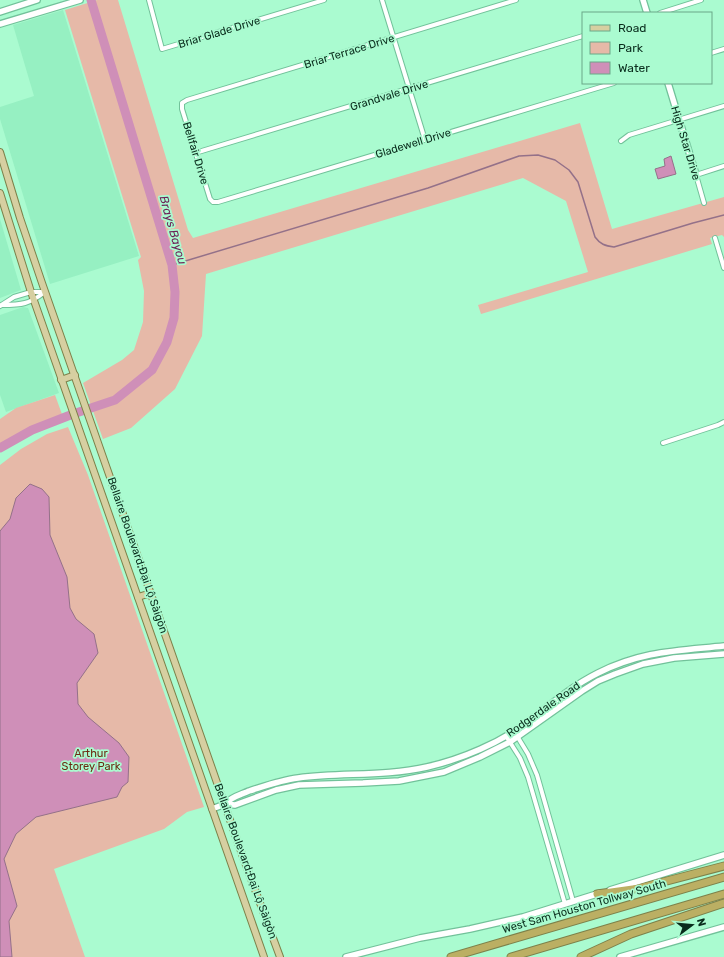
<svg xmlns="http://www.w3.org/2000/svg" width="724" height="957" font-family="Rubik,sans-serif">
	<style>
		.built { fill: #96f0c2 }
		.green { fill: #e6b9a8 }
		.water { fill: #cf8fb8; stroke: #947189 }
		.lines { fill: none; stroke-linecap: round; stroke-linejoin: round }
		.stream { stroke: #947189; stroke-width: 1.5 }
		.river { stroke: #cf8fb8; stroke-width: 9 }
		.street-casing { stroke: #72c29a; stroke-width: 6 }
		.secondary-casing { stroke: #72c29a; stroke-width: 8 }
		.primary-casing { stroke: #7d814a; stroke-width: 8 }
		.highway-casing { stroke: #7d814a; stroke-width: 9 }
		.street { stroke: #fff; stroke-width: 4 }
		.secondary { stroke: #fff; stroke-width: 5.5 }
		.primary { stroke: #d6cfa1; stroke-width: 6 }
		.highway { stroke: #bbaf63; stroke-width: 7 }
		.labels { text-anchor: middle; stroke-width: 3.5; stroke-linejoin: round; paint-order: stroke }
		.street-label { font-size: 11px; fill: #092c1c; stroke: #aafbd0 }
		.park-label { font-size: 11px; fill: #6b2b12; stroke: #aafbd0 }
		.water-label { font-size: 12px; font-style: italic; fill: #6e2459; stroke: #aafbd0 }
	</style>
	<rect width="100%" height="100%" fill="#aafbd0"/>
	<g class="built">
		<polygon points="63,10 139,256 50,284 0,119 0,107 34,96 13,25"/>
		<polygon points="0,219 21,290 0,298"/>
		<polygon points="23,307 28,308 59,393 6,412 0,395 0,315"/>
	</g>
	<g class="green">
		<polygon points="97,0 118,0 188,230 193,238 580,123 612,229 724,197 724,237 722,235 710,238 712,244 481,314 478,305 588,272 566,201 523,178 206,274 202,336 175,389 131,428 103,439 83,383 122,360 134,350 143,322 144,291 138,260 141,257 65,10"/>
		<path d="M55,395L63,417C40,424 20,437 0,451V419L16,408Z"/>
		<polygon points="68,427 88,475 204,807 187,812 164,829 54,869 85,957 0,957 0,465 21,449 47,434"/>
	</g>
	<g class="water">
		<polygon points="671,156 676,174 658,179 655,169 665,166 664,159"/>
		<polygon points="30,484 42,489 49,497 50,535 67,577 70,608 76,619 94,634 98,653 77,683 78,704 88,717 119,743 129,757 128,782 122,787 117,797 36,817 16,834 4,859 17,906 9,921 12,957 0,957 0,531 10,519 16,498"/>
	</g>
	<g class="lines">
		<path class="stream" d="M172,265L428,188L519,156L538,155L555,160L569,170L578,182L595,237C600,244 605,246 614,247L693,223L724,215"/>
		<polyline class="river" points="0,448 32,430 73,414 115,400 152,370 167,342 174,318 175,292 172,265 91,0"/>
		<defs>
			<g id="street">
				<polyline points="149,0 162,49 324,0"/>
				<polyline points="382,0 425,140"/>
				<polyline points="516,0 187,100 182,103 182,109 210,199 213,202 218,202 614,83"/>
				<polyline points="660,13 701,0"/>
				<polyline points="711,53 724,49"/>
				<polyline points="621,141 629,135 724,106"/>
				<polyline points="195,153 583,36"/>
				<polyline points="704,203 696,175 724,166"/>
				<polyline points="715,238 724,268"/>
				<path d="M2,305C22,305 29,304 45,292"/>
				<polyline points="0,306 14,297 31,292 45,292"/>
				<polyline points="663,443 718,425 724,422"/>
				<polyline points="514,731 528,754 537,775 573,901"/>
				<polyline points="506,736 520,758 528,777 565,904"/>
			</g>
			<g id="secondary">
				<polyline points="643,0 647,13"/>
				<polyline points="0,12 37,0"/>
				<polyline points="0,24 80,0"/>
				<polyline points="668,83 696,175"/>
				<path d="M225,804C231,797 240,795 249,791C265,786 281,780 298,778C342,772 383,777 427,767C462,759 500,743 529,721C551,704 572,686 598,673C642,651 676,651 724,646"/>
				<polyline points="212,809 225,804 235,805 276,790 299,785 363,783 399,781 444,772 480,757 510,742 582,691 598,681 615,674 643,664 674,658 724,654"/>
				<polyline points="610,890 724,855"/>
				<polyline points="346,957 420,938 470,929 523,917 600,893"/>
				<polyline points="620,957 724,927"/>
			</g>
			<g id="primary">
				<polyline points="0,152 20,218 42,283 243,857 280,957"/>
				<polyline points="0,193 31,292 264,957"/>
				<polyline points="61,380 75,375"/>
				<polyline points="138,597 151,593"/>
			</g>
			<g id="highway">
				<polyline points="597,894 640,888 724,866"/>
				<polyline points="451,957 724,877"/>
				<polyline points="511,957 724,894"/>
				<polyline points="581,957 631,934 724,903"/>
			</g>
		</defs>
		<use href="#street" class="street-casing"/>
		<use href="#secondary" class="secondary-casing"/>
		<use href="#primary" class="primary-casing"/>
		<use href="#highway" class="highway-casing"/>
		<use href="#street" class="street"/>
		<use href="#secondary" class="secondary"/>
		<use href="#primary" class="primary"/>
		<use href="#highway" class="highway"/>
	</g>
	<g class="labels">
		<g class="street-label">
			<text transform="translate(219 32) rotate(-17)" y="4">Briar Glade Drive</text>
			<text transform="translate(349 51) rotate(-17)" y="4">Briar Terrace Drive</text>
			<text transform="translate(389 95) rotate(-17)" y="4">Grandvale Drive</text>
			<text transform="translate(413 143) rotate(-17)" y="4">Gladewell Drive</text>
			<text transform="translate(686 143) rotate(73)" y="4">High Star Drive</text>
			<text transform="translate(196 153) rotate(73)" y="4">Bellfair Drive</text>
			<text transform="translate(138 555) rotate(71)" y="4">Bellaire Boulevard;Đại Lộ Sàigòn</text>
			<text transform="translate(543 709) rotate(-35)" y="4">Rodgerdale Road</text>
			<text transform="translate(246 861) rotate(70)" y="4">Bellaire Boulevard;Đại Lộ Sàigòn</text>
			<text transform="translate(584 906) rotate(-16)" y="4">West Sam Houston Tollway South</text>
		</g>
		<g class="park-label">
			<text x="91" y="757">Arthur<tspan x="91" dy="13">Storey Park</tspan></text>
		</g>
		<g class="water-label">
			<text transform="translate(173 230) rotate(74)" y="4">Brays Bayou</text>
		</g>
	</g>
	<rect x="582" y="12" width="130" height="72" fill="#aafbd0" stroke="#6aa888"/>
	<rect x="590" y="25" width="20" height="6" fill="#d6cfa1" stroke="#6aa888"/>
	<text x="618" y="32" font-size="12" fill="#092c1c">Road</text>
	<rect x="590" y="42" width="20" height="12" fill="#e6b9a8" stroke="#6aa888"/>
	<text x="618" y="52" font-size="12" fill="#092c1c">Park</text>
	<rect x="590" y="62" width="20" height="12" fill="#cf8fb8" stroke="#6aa888"/>
	<text x="618" y="72" font-size="12" fill="#092c1c">Water</text>
	<g transform="translate(692 925) rotate(74)" stroke="#aafbd0" stroke-width="3" paint-order="stroke">
	<path d="M0-3L7 15L0 10L-7 15Z" fill="#092c1c"/>
	<text y="-6" font-size="11" font-weight="bold" text-anchor="middle" fill="#092c1c">N</text>
	</g>
</svg>
